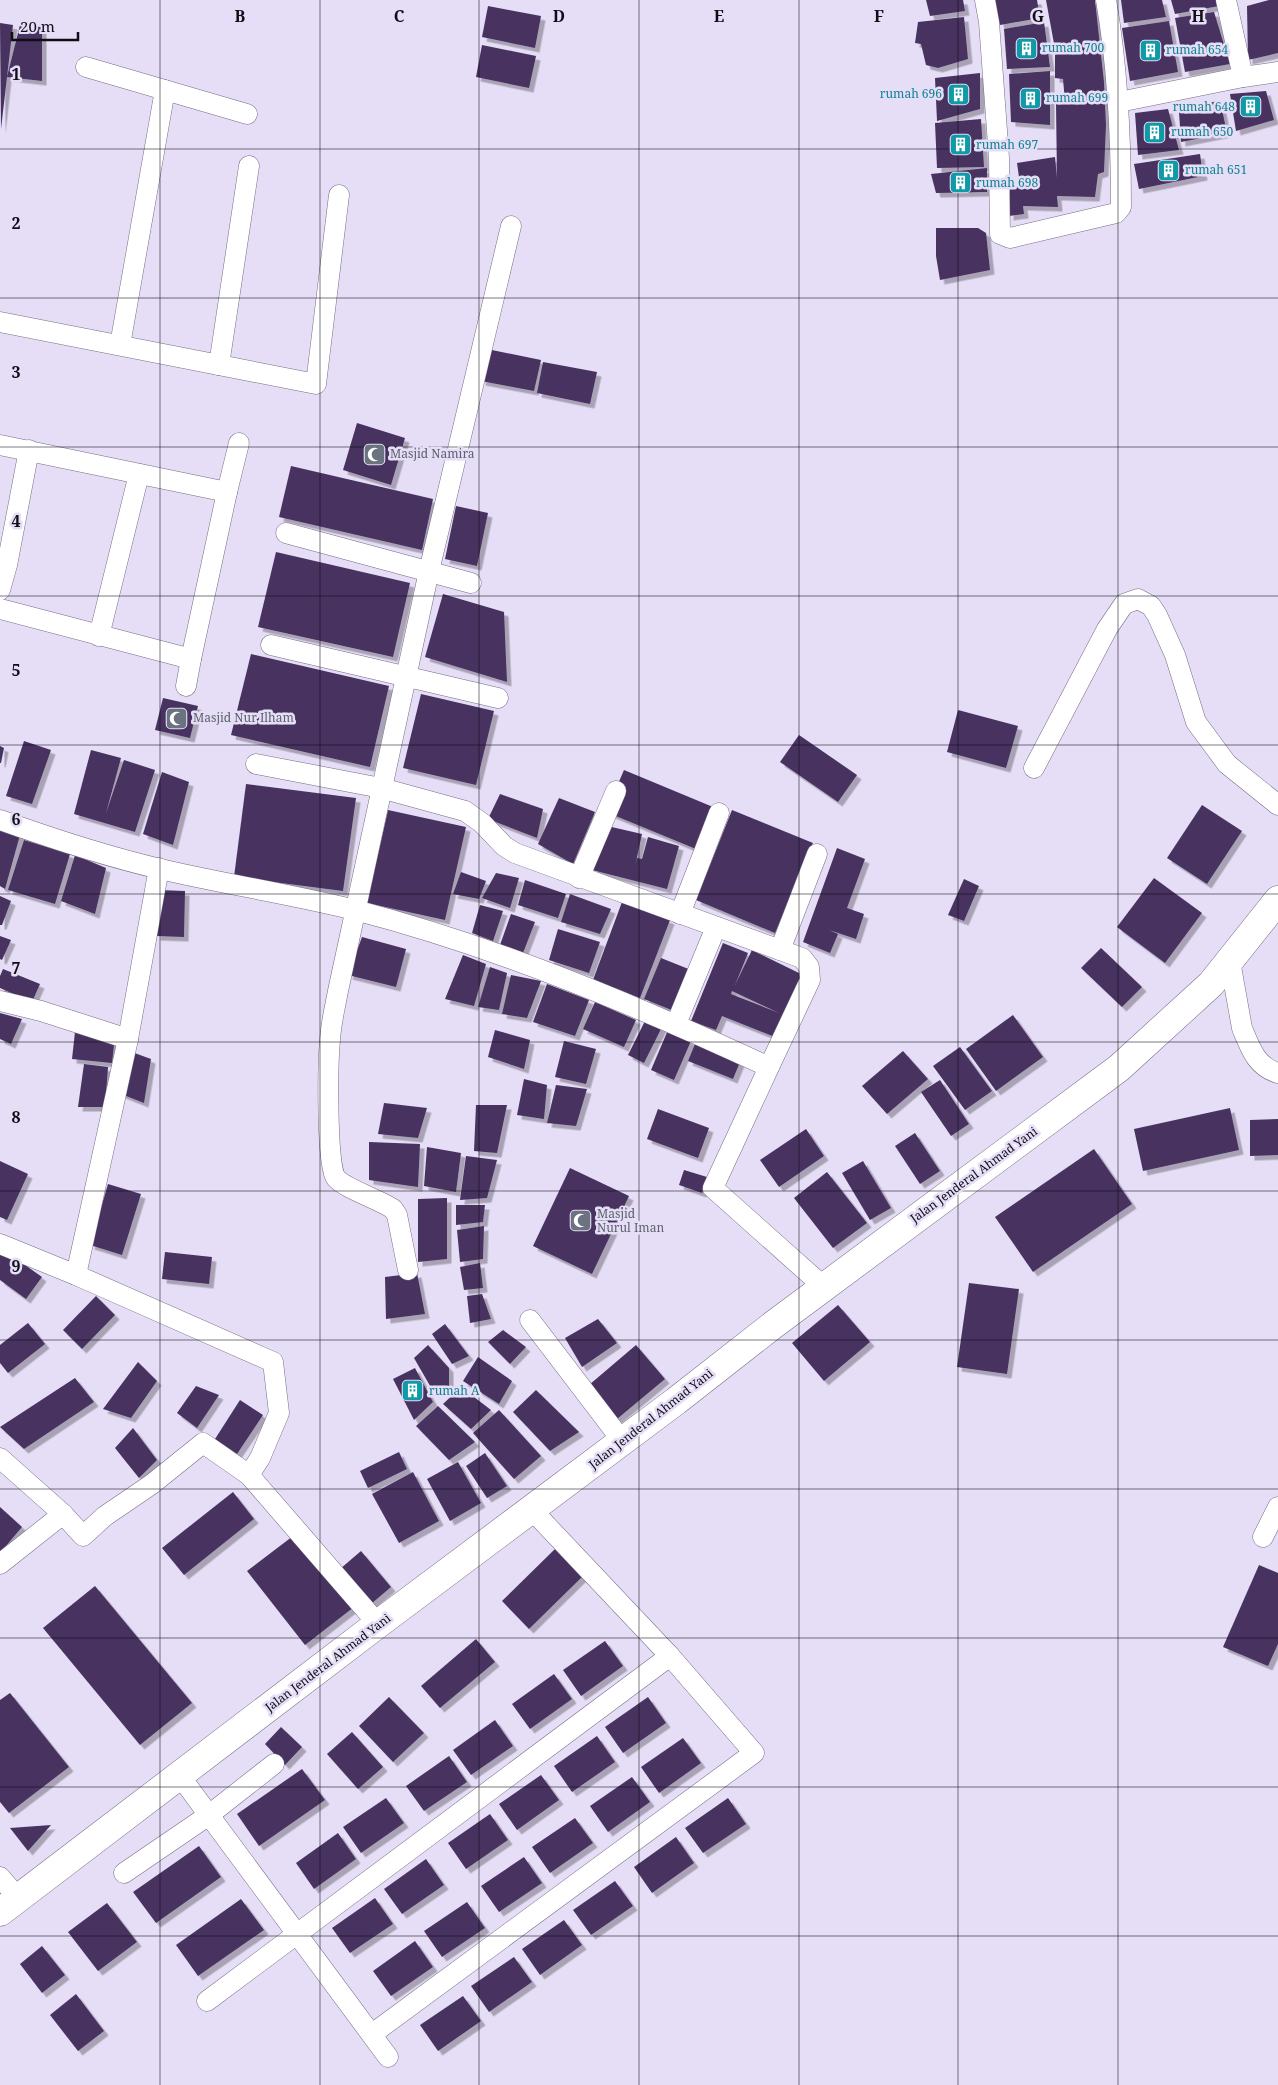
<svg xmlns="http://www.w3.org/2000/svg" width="1278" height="2085" font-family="'Noto Serif',serif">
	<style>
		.building { fill: #463360; fill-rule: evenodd; filter: url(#shadow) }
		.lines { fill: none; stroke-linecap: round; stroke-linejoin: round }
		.minor-casing { stroke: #766d84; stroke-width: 21 }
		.trunk-casing { stroke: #766d84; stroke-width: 29 }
		.minor { stroke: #fff; stroke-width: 20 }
		.trunk { stroke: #fff; stroke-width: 28 }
		.grid { fill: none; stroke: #100d16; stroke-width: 1; stroke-opacity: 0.55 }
		.labels { text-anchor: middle; stroke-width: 5; stroke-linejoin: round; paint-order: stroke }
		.culture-label { font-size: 12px; fill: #0d838f; stroke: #e6ddf6; text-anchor: start }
		.worship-label { font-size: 12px; fill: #5b616d; stroke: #e6ddf6; text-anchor: start }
		.street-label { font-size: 12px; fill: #100d16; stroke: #e6ddf6 }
		.grid-label { font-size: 16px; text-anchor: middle; font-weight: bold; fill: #100d16; stroke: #e6ddf6; stroke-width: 5; stroke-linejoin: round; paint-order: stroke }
	</style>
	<defs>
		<filter id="shadow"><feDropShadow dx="4.5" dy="4.5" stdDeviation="0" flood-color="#0004"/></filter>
	</defs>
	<rect width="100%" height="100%" fill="#e6ddf6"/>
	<g class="building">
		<polygon points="926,0 963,0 965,11 930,16"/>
		<polygon points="994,0 1037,0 1040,18 1000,25"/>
		<polygon points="1046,0 1095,0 1104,82 1106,125 1104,172 1098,174 1095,197 1057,196 1058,207 1023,206 1024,214 1009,216 1010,188 1020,184 1017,163 1055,157 1057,178 1056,104 1065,102 1063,79 1055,78 1055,49"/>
		<polygon points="1121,0 1162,0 1166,17 1124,23"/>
		<polygon points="1171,0 1217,0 1219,6 1175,14"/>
		<polygon points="1269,0 1278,0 1278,53 1248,60 1247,6"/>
		<polygon points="488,6 541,16 535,48 482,37"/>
		<polygon points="1214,12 1230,64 1185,72 1175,18"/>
		<polygon points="964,17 968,59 938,68 926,65 921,44 915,43 918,22"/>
		<polygon points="1169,21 1178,72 1130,81 1122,28"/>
		<polygon points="1044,22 1050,67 1007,69 1004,29"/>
		<polygon points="0,23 13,25 7,77 20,25 42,27 42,81 7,77 1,129"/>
		<polygon points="482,45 536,56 529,88 476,77"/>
		<polygon points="1050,71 1050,125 1011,122 1009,74"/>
		<polygon points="980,73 980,109 937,121 935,78"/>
		<polygon points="1266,91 1274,120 1236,131 1230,94"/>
		<polygon points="1220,100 1227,133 1181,142 1179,112"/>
		<polygon points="1168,109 1179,150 1138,155 1135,113"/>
		<polygon points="981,119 984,167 937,168 935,123"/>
		<polygon points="1200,154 1203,176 1139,189 1134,164"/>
		<polygon points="987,168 987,192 936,193 931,174"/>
		<polygon points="936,228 978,228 986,233 990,270 940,280 936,256"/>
		<polygon points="487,349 541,360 534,391 481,381"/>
		<polygon points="543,362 597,372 590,404 537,393"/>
		<polygon points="357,423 405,438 391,485 343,470"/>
		<polygon points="291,466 433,499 422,550 279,517"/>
		<polygon points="456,506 488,513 477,566 445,559"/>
		<polygon points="276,552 410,583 393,657 258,627"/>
		<polygon points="443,594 504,612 507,682 425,657"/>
		<polygon points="251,654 389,686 370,767 231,735"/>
		<polygon points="421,694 494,711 476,785 403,768"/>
		<polygon points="163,698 198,706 190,738 155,730"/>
		<polygon points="958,710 1018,726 1006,768 947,752"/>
		<polygon points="799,735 857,775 838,802 780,762"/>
		<polygon points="24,741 51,750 32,804 6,796"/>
		<polygon points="0,746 4,748 1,763 0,763"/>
		<polygon points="91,750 121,758 106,813 124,760 155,770 135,832 74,814"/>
		<polygon points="624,770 713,807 696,849 606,812"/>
		<polygon points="162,772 189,782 173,845 143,834"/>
		<polygon points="246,784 356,798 343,891 234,877"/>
		<polygon points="500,794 543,809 537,838 488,819"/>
		<polygon points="559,798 595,812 573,864 538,844"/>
		<polygon points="1202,805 1242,831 1207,884 1167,858"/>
		<polygon points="388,810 466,827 445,920 367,903"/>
		<polygon points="732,810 813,843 775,933 696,900"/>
		<polygon points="603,825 642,834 635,866 637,858 642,859 648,837 679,846 667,889 592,870"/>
		<polygon points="0,828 20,835 5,889 0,886"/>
		<polygon points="24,840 70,854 55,904 8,890"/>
		<polygon points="837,848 865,859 847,908 864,914 856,939 829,930 838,934 830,953 803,942"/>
		<polygon points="75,855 106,868 95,914 61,901"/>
		<polygon points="461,872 486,881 479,899 453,894"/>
		<polygon points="496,873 519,878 510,908 482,898"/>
		<polygon points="1154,878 1202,913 1165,963 1117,927"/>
		<polygon points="964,879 979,886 964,921 948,915"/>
		<polygon points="525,880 566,894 558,918 518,905"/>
		<polygon points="158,890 185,891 184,937 156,936"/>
		<polygon points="570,894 611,909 600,934 561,922"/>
		<polygon points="0,896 11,901 2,925 0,925"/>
		<polygon points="622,902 670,920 640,998 593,980"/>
		<polygon points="480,905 503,911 493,941 472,933"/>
		<polygon points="511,914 535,922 523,953 500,945"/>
		<polygon points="558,929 600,942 589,973 549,960"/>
		<polygon points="0,936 11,940 2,960 0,959"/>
		<polygon points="362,937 406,949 396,987 348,975"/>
		<path d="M723,943L748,953L735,985L752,950L803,975L775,1037L722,1016L716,1030L691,1021ZM732,991L779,1013L731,994Z"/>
		<polygon points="1101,948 1142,987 1122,1007 1081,968"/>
		<polygon points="463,955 486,964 474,1006 445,999"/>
		<polygon points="661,958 691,970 674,1011 644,999"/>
		<polygon points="490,967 507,973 499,1010 478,1007"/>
		<polygon points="3,969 40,984 32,1002 0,988 0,976"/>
		<polygon points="511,975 541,981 527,1018 502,1014"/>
		<polygon points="547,984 589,1000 575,1036 533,1022"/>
		<polygon points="595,1002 636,1020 624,1047 583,1029"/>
		<polygon points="0,1013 22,1019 11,1044 0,1039"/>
		<polygon points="1013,1015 1043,1057 996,1091 966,1049"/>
		<polygon points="647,1017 663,1025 644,1063 628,1055"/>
		<polygon points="495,1030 530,1040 524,1069 488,1057"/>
		<polygon points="668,1030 691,1041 674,1080 651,1070"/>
		<polygon points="75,1032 115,1036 112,1063 72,1059"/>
		<polygon points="564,1041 596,1049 586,1084 555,1077"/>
		<polygon points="695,1044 740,1062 733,1079 688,1061"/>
		<polygon points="960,1047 992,1091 965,1110 933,1066"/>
		<polygon points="129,1051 151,1059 144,1103 121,1094"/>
		<polygon points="903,1051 928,1079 887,1114 862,1086"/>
		<polygon points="84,1064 108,1067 105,1107 78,1107"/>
		<polygon points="524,1079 547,1085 544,1119 517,1115"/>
		<polygon points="940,1080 969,1124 951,1136 921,1092"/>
		<polygon points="556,1085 587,1089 576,1126 547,1123"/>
		<polygon points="384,1103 427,1108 418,1138 378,1134"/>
		<polygon points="476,1105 507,1105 497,1153 474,1151"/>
		<polygon points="1230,1108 1239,1150 1143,1171 1134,1129"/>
		<polygon points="658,1109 709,1128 698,1158 647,1139"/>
		<polygon points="1278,1119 1278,1155 1250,1156 1250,1120"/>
		<polygon points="806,1129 824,1156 779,1187 760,1160"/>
		<polygon points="915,1133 940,1171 920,1184 895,1146"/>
		<polygon points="369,1142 420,1144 418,1187 369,1180"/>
		<polygon points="427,1147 461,1153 456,1192 424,1186"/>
		<polygon points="1094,1149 1132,1204 1033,1272 995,1217"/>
		<polygon points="466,1156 497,1160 487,1198 460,1200"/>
		<polygon points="0,1161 28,1174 7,1220 0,1217"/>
		<polygon points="863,1161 891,1208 870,1220 842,1173"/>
		<polygon points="570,1168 629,1196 592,1274 533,1246"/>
		<polygon points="684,1170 707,1177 702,1193 679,1185"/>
		<polygon points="827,1172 867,1223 833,1248 794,1198"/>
		<polygon points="108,1184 141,1194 122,1255 90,1245"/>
		<polygon points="447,1198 447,1259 418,1262 418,1199"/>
		<polygon points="456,1205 485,1205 483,1222 456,1225"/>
		<polygon points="484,1226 483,1259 460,1262 457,1230"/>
		<polygon points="4,1250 42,1277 26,1299 0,1280 0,1255"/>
		<polygon points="165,1252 212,1257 209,1284 162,1279"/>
		<polygon points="480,1263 483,1288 464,1290 460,1267"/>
		<polygon points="417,1273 425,1314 386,1319 385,1277"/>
		<polygon points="969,1283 1019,1289 1007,1374 957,1367"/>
		<polygon points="482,1294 491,1319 470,1323 467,1296"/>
		<polygon points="96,1296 115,1315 82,1349 63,1330"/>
		<polygon points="838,1305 870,1342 824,1381 792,1343"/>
		<polygon points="598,1319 617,1343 582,1367 565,1338"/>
		<polygon points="28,1323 45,1344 8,1373 0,1363 0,1345"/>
		<polygon points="445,1324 469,1356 452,1364 432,1334"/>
		<polygon points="503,1330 526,1347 510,1364 488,1342"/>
		<polygon points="428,1345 449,1368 449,1386 433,1391 414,1358"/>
		<polygon points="636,1345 665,1379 617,1419 589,1385"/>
		<polygon points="478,1357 512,1381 499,1404 463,1381"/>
		<polygon points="138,1362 157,1381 131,1418 103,1409"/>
		<polygon points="415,1368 433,1402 414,1420 393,1379"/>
		<polygon points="75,1378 94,1402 24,1449 0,1427"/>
		<polygon points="196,1386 219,1395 197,1428 177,1413"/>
		<polygon points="461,1387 491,1410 471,1429 443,1404"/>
		<polygon points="536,1390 579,1432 550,1451 513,1412"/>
		<polygon points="240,1400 263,1415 237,1454 215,1439"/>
		<polygon points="438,1406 475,1442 449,1460 416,1426"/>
		<polygon points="499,1410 541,1456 514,1479 473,1433"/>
		<polygon points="133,1428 157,1460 139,1478 115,1448"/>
		<polygon points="399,1452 407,1469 368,1488 360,1471"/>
		<polygon points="485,1453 507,1486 487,1498 466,1466"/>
		<polygon points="458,1462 481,1503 450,1521 427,1479"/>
		<polygon points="413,1472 439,1521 399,1543 372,1494"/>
		<polygon points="233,1492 254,1519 184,1575 162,1548"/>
		<polygon points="0,1507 22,1527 0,1553"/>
		<polygon points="297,1533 354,1607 305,1645 247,1571"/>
		<polygon points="556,1548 583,1576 529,1629 502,1601"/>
		<polygon points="361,1551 391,1587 371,1604 340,1569"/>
		<polygon points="1259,1565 1278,1573 1278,1644 1268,1666 1223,1647"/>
		<polygon points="95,1586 192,1703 140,1745 43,1628"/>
		<polygon points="476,1639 495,1662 440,1708 421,1686"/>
		<polygon points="605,1641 623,1666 581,1696 563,1670"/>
		<polygon points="554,1674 572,1699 530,1729 512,1704"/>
		<polygon points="10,1693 69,1767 9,1813 0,1802 0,1700"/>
		<polygon points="389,1697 424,1733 393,1762 359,1726"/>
		<polygon points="648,1697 666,1723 623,1753 605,1727"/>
		<polygon points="495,1720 513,1746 471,1775 453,1750"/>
		<polygon points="281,1727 302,1747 285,1765 265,1744"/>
		<polygon points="352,1732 383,1767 358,1789 327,1754"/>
		<polygon points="597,1736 615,1762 572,1792 554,1766"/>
		<polygon points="683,1738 701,1763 659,1793 641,1767"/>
		<polygon points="449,1756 467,1782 424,1811 406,1786"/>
		<polygon points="302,1769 325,1800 259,1846 237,1814"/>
		<polygon points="541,1775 559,1800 517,1830 499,1804"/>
		<polygon points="632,1777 650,1802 608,1832 590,1806"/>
		<polygon points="386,1798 404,1823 361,1853 343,1827"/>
		<polygon points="728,1798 746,1824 703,1853 685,1828"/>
		<polygon points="490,1814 508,1840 466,1869 448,1843"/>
		<polygon points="575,1818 593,1843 550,1873 532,1847"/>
		<polygon points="51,1825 28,1851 10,1828"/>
		<polygon points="338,1833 356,1859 314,1889 296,1863"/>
		<polygon points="676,1837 694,1863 652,1893 634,1867"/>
		<polygon points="199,1846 221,1877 156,1923 133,1892"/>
		<polygon points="524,1857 542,1883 499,1912 481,1886"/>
		<polygon points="426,1859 444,1885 402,1914 384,1889"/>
		<polygon points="615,1881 633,1906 591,1935 573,1910"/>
		<polygon points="375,1898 393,1924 350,1953 332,1928"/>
		<polygon points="241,1899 264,1930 198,1976 176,1945"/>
		<polygon points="467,1902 485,1928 442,1957 424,1931"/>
		<polygon points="107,1903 137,1942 98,1971 68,1932"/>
		<polygon points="564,1920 582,1945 540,1975 522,1949"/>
		<polygon points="415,1941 433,1967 391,1996 373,1971"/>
		<polygon points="42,1946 65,1975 42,1993 20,1964"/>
		<polygon points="514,1957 532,1982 489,2012 471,1986"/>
		<polygon points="76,1994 104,2031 78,2051 50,2015"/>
		<polygon points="463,1996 481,2021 438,2051 420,2025"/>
	</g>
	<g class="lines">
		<defs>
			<g id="minor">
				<path d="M985,0L989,22L999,158L1000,234L1010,238L1116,213L1121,207C1121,138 1118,68 1106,0"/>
				<polyline points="1226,0 1243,77"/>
				<polyline points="86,67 247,114"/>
				<polyline points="1119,102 1243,77 1278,72"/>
				<polyline points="0,322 316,384 339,195"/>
				<polyline points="120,345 165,90"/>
				<polyline points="219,365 249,166"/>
				<polyline points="0,445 227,492 191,659"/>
				<polyline points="227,492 239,443"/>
				<polyline points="286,533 471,583"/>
				<polyline points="0,590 7,565 29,450"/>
				<polyline points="0,609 191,659 186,686"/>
				<polyline points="99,636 139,474"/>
				<polyline points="271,645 498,698"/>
				<polyline points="256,764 381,788 465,811 482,823 504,846 515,853 802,958 809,967 810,980 769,1067"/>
				<polyline points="1034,768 1107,629 1124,604 1138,599 1151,606 1157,615 1175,655 1196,722 1227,764 1278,805"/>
				<path d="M0,820C53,839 105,856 160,869C224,884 290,894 355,910C498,947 635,1005 769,1067L713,1188L824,1287"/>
				<polyline points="579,878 616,791"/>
				<polyline points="680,914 719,813"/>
				<polyline points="780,950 817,854"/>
				<path d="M1230,961L1242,1028C1250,1047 1256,1067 1278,1073"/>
				<polyline points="0,1001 41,1011 128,1039 159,868"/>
				<polyline points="676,1024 716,927"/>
				<polyline points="0,1244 76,1275 273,1362 279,1413 260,1458 249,1475"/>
				<path d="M408,1270L397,1215L393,1209C380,1200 344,1188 336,1178C326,1166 328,1060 330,1040C331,1023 335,1007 338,991L429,571L511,226"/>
				<polyline points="76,1275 128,1039"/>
				<polyline points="530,1320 623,1442"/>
				<polyline points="0,1458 63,1514"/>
				<polyline points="1263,1537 1278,1507"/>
				<polyline points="0,1564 63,1514 83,1536 105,1516 152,1484 203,1443 249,1475 378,1624"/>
				<polyline points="180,1776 388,2057"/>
				<polyline points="124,1873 209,1815 274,1764"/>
				<polyline points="0,1877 18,1898"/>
				<polyline points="207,2001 670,1656"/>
				<polyline points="372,2034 754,1753 670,1656 532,1510"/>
			</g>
			<polyline id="trunk" points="0,1912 378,1624 676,1401 773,1325 1119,1068 1211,984 1278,900"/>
		</defs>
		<use href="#minor" class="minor-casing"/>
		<use href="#trunk" class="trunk-casing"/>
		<use href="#minor" class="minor"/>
		<use href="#trunk" class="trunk"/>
	</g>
	<path class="grid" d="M160,0V2085M320,0V2085M479,0V2085M639,0V2085M799,0V2085M958,0V2085M1118,0V2085M0,149H1278M0,298H1278M0,447H1278M0,596H1278M0,745H1278M0,894H1278M0,1042H1278M0,1191H1278M0,1340H1278M0,1489H1278M0,1638H1278M0,1787H1278M0,1936H1278"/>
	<defs>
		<symbol id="building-square" viewBox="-11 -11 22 22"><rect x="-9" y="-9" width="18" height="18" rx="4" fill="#0f9aa8" stroke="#e6ddf6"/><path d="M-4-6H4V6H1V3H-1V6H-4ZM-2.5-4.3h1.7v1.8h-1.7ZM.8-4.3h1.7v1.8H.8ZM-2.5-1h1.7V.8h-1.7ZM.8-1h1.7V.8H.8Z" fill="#fff"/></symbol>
		<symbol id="mosque-square" viewBox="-11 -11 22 22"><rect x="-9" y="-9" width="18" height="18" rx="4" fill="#6b7280" stroke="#e6ddf6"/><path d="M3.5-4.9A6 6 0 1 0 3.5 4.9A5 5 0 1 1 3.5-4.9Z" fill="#fff"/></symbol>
	</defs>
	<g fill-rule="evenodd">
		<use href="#building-square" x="1014" y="36" width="25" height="25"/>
		<use href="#building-square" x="1138" y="38" width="25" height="25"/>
		<use href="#building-square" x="946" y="82" width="25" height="25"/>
		<use href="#building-square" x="1018" y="86" width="25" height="25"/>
		<use href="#building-square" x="1238" y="94" width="25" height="25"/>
		<use href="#building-square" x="1142" y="120" width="25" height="25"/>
		<use href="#building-square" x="948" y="132" width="25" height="25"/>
		<use href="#building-square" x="1156" y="158" width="25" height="25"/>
		<use href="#building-square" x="948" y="170" width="25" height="25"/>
		<use href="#mosque-square" x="362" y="442" width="25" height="25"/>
		<use href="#mosque-square" x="164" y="706" width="25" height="25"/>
		<use href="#mosque-square" x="568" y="1208" width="25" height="25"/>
		<use href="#building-square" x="400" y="1378" width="25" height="25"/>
	</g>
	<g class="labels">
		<g class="culture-label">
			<text x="1042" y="52">rumah 700</text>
			<text x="1166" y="54">rumah 654</text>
			<text x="942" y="98" text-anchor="end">rumah 696</text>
			<text x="1046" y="102">rumah 699</text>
			<text x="1235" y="111" text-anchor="end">rumah 648</text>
			<text x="1171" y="136">rumah 650</text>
			<text x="976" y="149">rumah 697</text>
			<text x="1185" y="174">rumah 651</text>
			<text x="976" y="187">rumah 698</text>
			<text x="429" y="1395">rumah A</text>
		</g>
		<g class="worship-label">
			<text x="390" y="458">Masjid Namira</text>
			<text x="193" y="722">Masjid Nur Ilham</text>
			<text x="597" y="1218">Masjid<tspan x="597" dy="14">Nurul Iman</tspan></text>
		</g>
		<g class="street-label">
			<text transform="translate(974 1175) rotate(-36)" y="4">Jalan Jenderal Ahmad Yani</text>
			<text transform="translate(651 1419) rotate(-38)" y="4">Jalan Jenderal Ahmad Yani</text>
			<text transform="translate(328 1663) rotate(-37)" y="4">Jalan Jenderal Ahmad Yani</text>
		</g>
	</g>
	<g class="grid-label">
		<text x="240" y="22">B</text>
		<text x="399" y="22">C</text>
		<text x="559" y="22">D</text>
		<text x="719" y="22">E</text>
		<text x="879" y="22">F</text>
		<text x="1038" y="22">G</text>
		<text x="1198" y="22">H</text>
		<text x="16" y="80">1</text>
		<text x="16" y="229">2</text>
		<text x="16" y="378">3</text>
		<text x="16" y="527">4</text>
		<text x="16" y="676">5</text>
		<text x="16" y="825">6</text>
		<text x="16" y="974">7</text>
		<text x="16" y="1123">8</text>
		<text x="16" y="1272">9</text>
	</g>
	<path d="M12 32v8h66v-8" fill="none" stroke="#100d16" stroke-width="2.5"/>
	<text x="20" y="32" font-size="15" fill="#100d16" stroke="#e6ddf6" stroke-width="4" paint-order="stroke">20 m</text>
</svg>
